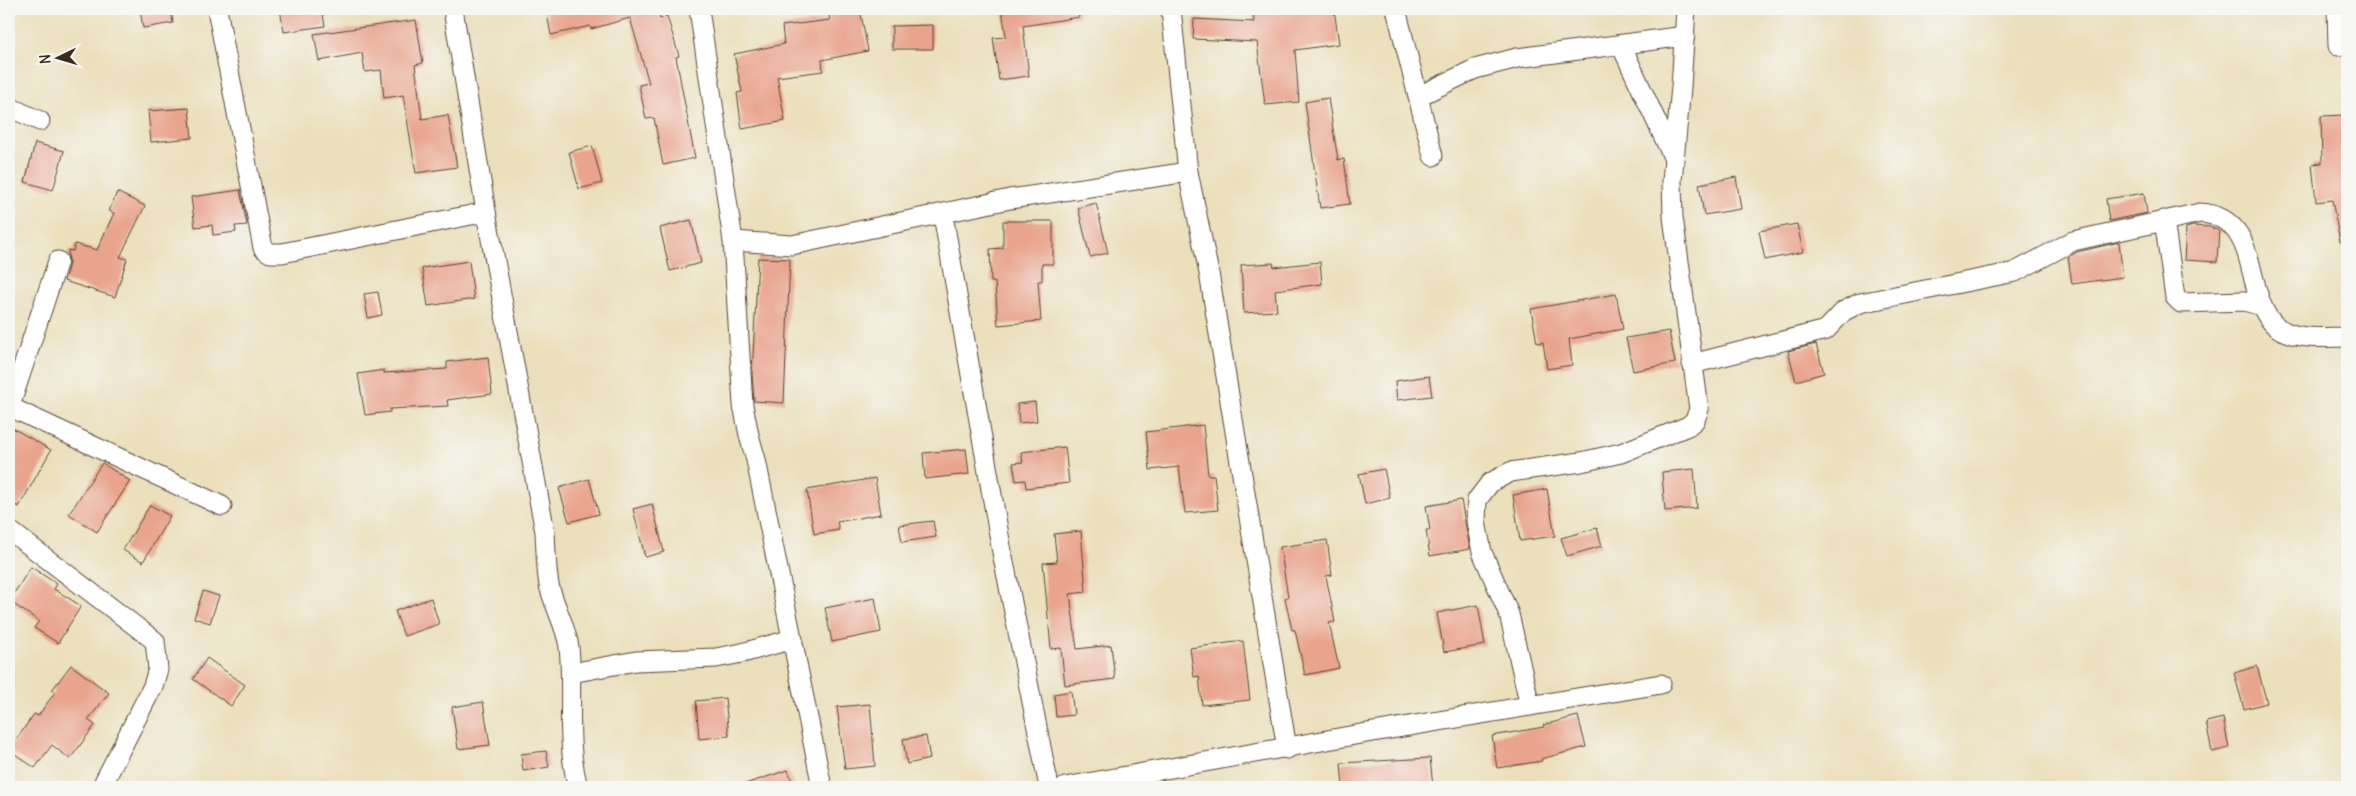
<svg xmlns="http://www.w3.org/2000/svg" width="2356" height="796" font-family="Delius,sans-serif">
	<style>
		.building { fill: #e9a48e }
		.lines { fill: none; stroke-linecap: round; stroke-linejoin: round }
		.minor-casing { stroke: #554536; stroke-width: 21 }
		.minor { stroke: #fff; stroke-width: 19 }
	</style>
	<rect width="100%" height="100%" fill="#f6f6f2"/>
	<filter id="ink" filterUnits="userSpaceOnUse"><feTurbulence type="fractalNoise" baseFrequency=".02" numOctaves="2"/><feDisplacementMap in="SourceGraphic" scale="10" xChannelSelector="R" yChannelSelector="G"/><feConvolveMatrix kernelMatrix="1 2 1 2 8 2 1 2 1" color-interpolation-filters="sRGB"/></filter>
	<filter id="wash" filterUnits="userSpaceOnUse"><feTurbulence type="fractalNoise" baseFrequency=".0096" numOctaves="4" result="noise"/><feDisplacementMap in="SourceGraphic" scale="20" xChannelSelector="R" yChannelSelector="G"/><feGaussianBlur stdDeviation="1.12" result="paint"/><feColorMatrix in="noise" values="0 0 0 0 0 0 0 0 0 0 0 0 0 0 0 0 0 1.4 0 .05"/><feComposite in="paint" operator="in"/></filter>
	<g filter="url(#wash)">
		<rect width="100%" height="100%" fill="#ebdfbc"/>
		<g id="blocks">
			<g class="building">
				<polygon points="140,9 171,9 173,23 143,28"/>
				<polygon points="280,9 322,9 325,26 284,32"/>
				<polygon points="546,9 657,9 660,19 667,16 679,56 676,57 695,158 663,165 654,118 646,119 639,85 649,83 630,18 591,29 590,26 551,35"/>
				<polygon points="860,9 868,51 822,60 823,71 777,77 785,121 742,129 737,93 742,92 734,54 784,44 782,26 830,20 829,15"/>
				<polygon points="1002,9 1078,9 1079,17 1023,26 1029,76 999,80 993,38 1006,37"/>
				<polygon points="1304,9 1334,9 1339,44 1295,50 1299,102 1265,105 1257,42 1193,39 1194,19 1254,22 1253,15"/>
				<polygon points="416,20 423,63 415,65 422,119 448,115 457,167 416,173 403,95 384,98 381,70 365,72 362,53 319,61 314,34"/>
				<polygon points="933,25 933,49 892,49 892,26"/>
				<polygon points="1328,98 1338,160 1344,159 1350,204 1320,208 1305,102"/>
				<polygon points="189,108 192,138 151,142 148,111"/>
				<polygon points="2347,115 2347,242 2340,242 2332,200 2316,202 2312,164 2322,163 2321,116"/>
				<polygon points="35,143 64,151 53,190 25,182"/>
				<polygon points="592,146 602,183 579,189 569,152"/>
				<polygon points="1736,177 1741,209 1704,215 1699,184"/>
				<polygon points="240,190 247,225 235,226 236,232 213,235 212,225 195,227 191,197"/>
				<polygon points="117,192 145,206 120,257 127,259 115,297 64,281 69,264 68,250 73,251 75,244 97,250 114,213 109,211"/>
				<polygon points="2144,193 2147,213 2109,221 2106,199"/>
				<polygon points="1096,203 1108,253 1090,257 1078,208"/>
				<polygon points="691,220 701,263 670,271 660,228"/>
				<polygon points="1003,221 1053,221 1053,264 1042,264 1042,281 1038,281 1041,321 998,325 995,282 991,282 990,249 1003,248"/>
				<polygon points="1797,224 1803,252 1765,260 1759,231"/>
				<polygon points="2193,226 2210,227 2219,231 2217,262 2184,260 2186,228"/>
				<polygon points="2119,242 2123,277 2072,284 2068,257 2077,252"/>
				<polygon points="758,258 790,259 784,403 754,401 752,375"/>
				<polygon points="469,261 474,299 428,306 422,268"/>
				<polygon points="1320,262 1322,284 1275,290 1277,311 1244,313 1241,265 1273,263 1274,267"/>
				<polygon points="378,292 382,315 368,318 364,294"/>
				<polygon points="1616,294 1623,329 1569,339 1572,365 1547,369 1543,342 1537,343 1531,309"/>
				<polygon points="1669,331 1675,363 1633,371 1626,338"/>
				<polygon points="1816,344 1824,373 1796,381 1788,351"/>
				<polygon points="488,357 492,394 447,400 448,406 390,409 390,412 365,415 358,374 384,370 384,373 447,369 447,362"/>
				<polygon points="1429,376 1432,396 1397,400 1395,381"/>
				<polygon points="1035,402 1037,421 1019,423 1017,404"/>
				<polygon points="1203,425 1208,475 1214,475 1218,510 1185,513 1179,467 1150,470 1146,432"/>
				<polygon points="9,426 51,450 19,507 9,501"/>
				<polygon points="1065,447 1069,483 1026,488 1025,480 1016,481 1013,463 1023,462 1021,452"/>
				<polygon points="966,449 969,474 925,479 923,453"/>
				<polygon points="102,463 130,481 97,532 69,514"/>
				<polygon points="1384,469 1390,498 1365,504 1359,474"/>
				<polygon points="1694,469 1697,508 1665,511 1662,472"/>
				<polygon points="875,478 881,514 837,522 839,530 814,534 807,490"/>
				<polygon points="589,479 599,514 569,522 559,488"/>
				<polygon points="1547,489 1555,536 1520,541 1513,495"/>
				<polygon points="1461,500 1470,549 1430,556 1426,530 1430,530 1426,506"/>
				<polygon points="652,504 664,552 645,557 633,509"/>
				<polygon points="150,505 170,516 143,562 123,550"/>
				<polygon points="933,521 936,537 902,542 899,525"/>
				<polygon points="1597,528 1602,546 1567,556 1561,538"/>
				<polygon points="1081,531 1086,592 1070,594 1077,649 1111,645 1115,679 1065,685 1061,648 1051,649 1043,563 1057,562 1054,534"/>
				<polygon points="1327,540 1332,575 1326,576 1335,622 1329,623 1339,668 1305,675 1295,630 1292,630 1285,598 1288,597 1280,547"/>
				<polygon points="31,567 57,584 54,589 81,606 58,643 34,628 39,621 9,601"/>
				<polygon points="203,591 219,596 210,623 194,618"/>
				<polygon points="431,598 439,624 404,636 395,611"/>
				<polygon points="875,598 881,632 832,642 825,608"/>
				<polygon points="1478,605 1485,645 1444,652 1437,613"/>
				<polygon points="1243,641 1250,700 1202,705 1199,676 1194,677 1190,648"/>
				<polygon points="207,658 245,685 231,706 193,679"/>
				<polygon points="71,665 109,693 88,720 95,725 70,759 52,745 35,768 9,750 34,714 38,716 55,692 52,690"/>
				<polygon points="2257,666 2267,703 2244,709 2234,673"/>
				<polygon points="1071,691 1074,715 1056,717 1054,694"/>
				<polygon points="725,698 729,736 699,739 696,701"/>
				<polygon points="483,702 490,745 458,749 452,707"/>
				<polygon points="870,704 875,766 845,769 837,707"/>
				<polygon points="1578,716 1586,747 1541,759 1542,761 1497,768 1492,736 1544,727 1543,725"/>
				<polygon points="2223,718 2229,748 2212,752 2206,722"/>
				<polygon points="926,736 930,759 907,764 903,739"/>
				<polygon points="546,751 549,767 523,771 521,754"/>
				<polygon points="1430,758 1433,787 1343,787 1341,763"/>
				<polygon points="788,770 794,787 746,787 745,784"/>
			</g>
		</g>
	</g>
	<g filter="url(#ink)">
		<use href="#blocks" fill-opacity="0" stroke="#554536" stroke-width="1"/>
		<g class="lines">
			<defs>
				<g id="minor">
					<polyline points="217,9 263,248 270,253 282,253 486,212"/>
					<path d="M453,9L486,212L545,532C546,549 546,568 549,585C554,606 566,626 569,647C574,694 565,741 578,787"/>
					<polyline points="699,9 733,241 743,405 749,435 756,460 822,787"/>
					<polyline points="1171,9 1188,172 1209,273 1287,749"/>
					<polyline points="1396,9 1433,156"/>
					<polyline points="2337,9 2338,46"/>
					<polyline points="1621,45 1673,157"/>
					<polyline points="1419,96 1475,69 1517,58 1685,36"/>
					<polyline points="9,107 40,121"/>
					<polyline points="943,215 1002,552 1049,787"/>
					<polyline points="2164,220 2175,297 2181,303 2244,301 2262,306"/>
					<polyline points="733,241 792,245 1010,199 1188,172"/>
					<path d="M1692,364L1826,330L1844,311L1860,303L2015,272L2073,241L2200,213C2269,217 2238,313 2286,332C2305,340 2328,337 2347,337"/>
					<polyline points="10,407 222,506"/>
					<polyline points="9,409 58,261"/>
					<polyline points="9,530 155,641 158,669 153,686 104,782"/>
					<polyline points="571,673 636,661 716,658 742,653 793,639"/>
					<polyline points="1530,706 1509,614 1482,552 1476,522 1477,500 1490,483 1510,472 1581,462 1621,453 1688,426 1695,420 1699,409 1673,217 1672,181 1681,87 1686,9"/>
					<polyline points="1065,787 1355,735 1661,684"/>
				</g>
			</defs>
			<use href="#minor" class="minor-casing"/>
			<use href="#minor" class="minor"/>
		</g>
	</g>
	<rect width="2356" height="796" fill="none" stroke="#f6f6f2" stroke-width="30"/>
	<g transform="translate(58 58) rotate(265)" stroke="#f6f6f2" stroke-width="4" paint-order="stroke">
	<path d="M0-4L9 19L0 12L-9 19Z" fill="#3b2a1e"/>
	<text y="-8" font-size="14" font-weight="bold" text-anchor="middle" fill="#3b2a1e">N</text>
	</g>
</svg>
